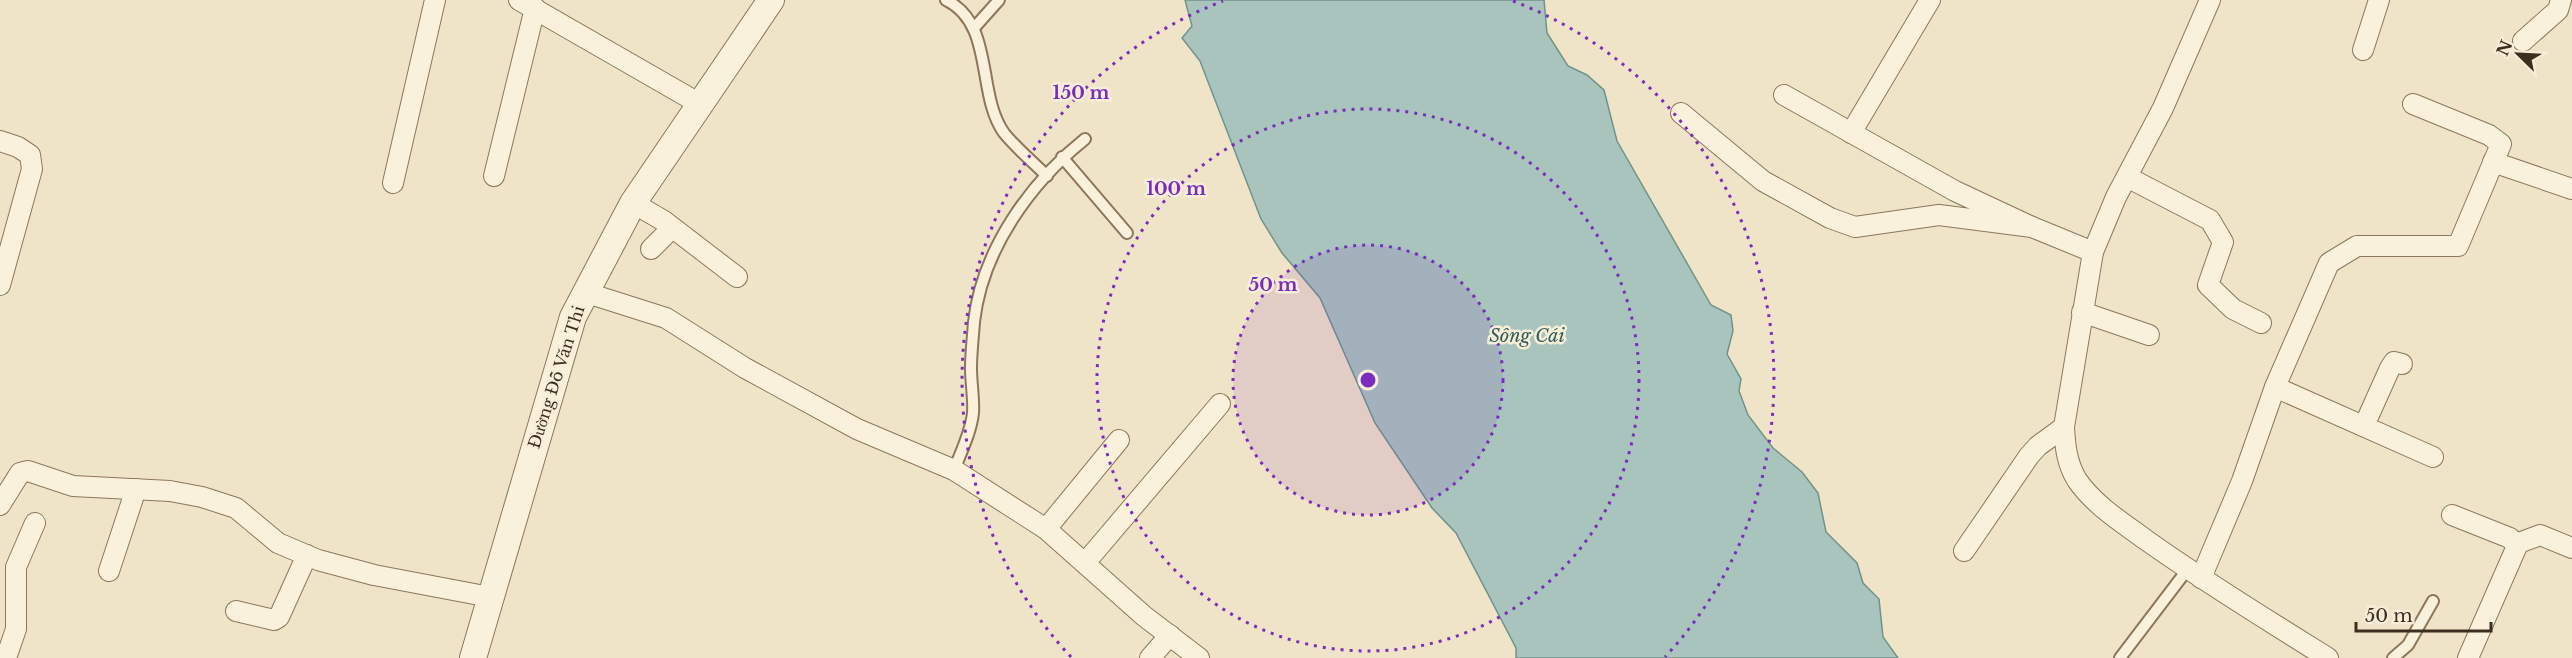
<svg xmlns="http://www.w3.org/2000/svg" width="2572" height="658" font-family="'Libre Baskerville',serif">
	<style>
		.water { fill: #a9c4bc; stroke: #6f938a; stroke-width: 1.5 }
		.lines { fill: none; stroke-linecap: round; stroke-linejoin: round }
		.service-casing { stroke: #8d765c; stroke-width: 14 }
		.minor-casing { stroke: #8d765c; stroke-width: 22 }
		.tertiary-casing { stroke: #8d765c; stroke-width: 28 }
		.service { stroke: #faf1dc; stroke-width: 10 }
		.minor { stroke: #faf1dc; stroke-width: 20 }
		.tertiary { stroke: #faf1dc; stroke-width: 26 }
		.ring { fill: none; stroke: #7b2cbf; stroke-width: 3; stroke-dasharray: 3 6 }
		.labels { text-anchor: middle; stroke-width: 5; stroke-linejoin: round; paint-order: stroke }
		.street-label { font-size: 16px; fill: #3d2e20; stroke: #f7eed8 }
		.water-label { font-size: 18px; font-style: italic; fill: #2f5d5a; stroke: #f7eed8 }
		.centre { fill: #7b2cbf; stroke: #f7eed8; stroke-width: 3 }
		.ring-label { font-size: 18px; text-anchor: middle; font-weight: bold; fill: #7b2cbf; stroke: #f7eed8; stroke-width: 5; stroke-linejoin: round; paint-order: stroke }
	</style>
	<rect width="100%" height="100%" fill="#f0e4c8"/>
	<polygon class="water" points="1185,0 1544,0 1547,33 1568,66 1587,75 1604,90 1617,141 1711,305 1731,315 1733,331 1727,354 1741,379 1739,391 1748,415 1773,448 1802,472 1818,493 1826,532 1857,563 1863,583 1879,599 1883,637 1898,658 1516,658 1516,648 1456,533 1432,508 1375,423 1320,298 1282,253 1261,219 1200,61 1182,38 1192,26"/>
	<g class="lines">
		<defs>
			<g id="service">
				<path d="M946,0C995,24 976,94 1004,133C1016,148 1033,162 1047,176"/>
				<polyline points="974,28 999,0"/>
				<polyline points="1062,157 1127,233"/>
				<path d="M954,470C961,452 971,432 973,413C974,399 971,383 971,368C971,353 973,337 974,322C982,250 1030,183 1085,139"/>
				<polyline points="2120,658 2187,570"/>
				<polyline points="2393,658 2408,645 2433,601"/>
			</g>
			<g id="minor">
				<polyline points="519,0 700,104"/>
				<path d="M2210,0L2163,108L2116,197L2093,252L2064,427C2065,446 2067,464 2077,480C2094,505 2123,523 2146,540C2205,582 2267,620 2328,658"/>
				<polyline points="2523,41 2558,10 2561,0"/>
				<polyline points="2363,50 2379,0"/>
				<polyline points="1784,95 1955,191 2032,227 2093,252"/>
				<polyline points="1681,113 1763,181 1830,218 1855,227 1939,215 2032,227"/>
				<polyline points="1851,133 1930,0"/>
				<polyline points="0,141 18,147 30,155 32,169 0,285"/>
				<polyline points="2493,162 2572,189"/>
				<polyline points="494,176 535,8"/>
				<polyline points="2127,177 2210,220 2223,242 2208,285 2233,309 2261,323"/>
				<polyline points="393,183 435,0"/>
				<polyline points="633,203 664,221 737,277"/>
				<polyline points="651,249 672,228"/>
				<polyline points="584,292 666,318 745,368 857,429 954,470 1046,529 1144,616 1199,658"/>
				<polyline points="2082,312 2149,335"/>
				<polyline points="2275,387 2433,457"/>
				<polyline points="2364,426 2390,368 2394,362 2402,364"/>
				<polyline points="0,505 20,473 28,471 73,486 170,491 202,497 236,508 278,543 318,560 374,575 490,597"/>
				<polyline points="2452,515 2510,538 2517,546 2468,658"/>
				<polyline points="1046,529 1119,440"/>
				<polyline points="2516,544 2540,535 2572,548"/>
				<polyline points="1964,551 2029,456 2038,446 2064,427"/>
				<polyline points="1085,563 1220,404"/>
				<polyline points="109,571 136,489"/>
				<polyline points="2201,578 2242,481 2275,387 2329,263 2357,246 2458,246 2501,144 2489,135 2413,104"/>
				<polyline points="236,611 274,620 279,617 307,555"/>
				<polyline points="6,658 16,629 16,567 35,523"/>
				<polyline points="1150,658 1170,635"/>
			</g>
			<polyline id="tertiary" points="473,658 573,317 633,203 771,0"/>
		</defs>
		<use href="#service" class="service-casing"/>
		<use href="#minor" class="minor-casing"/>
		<use href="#tertiary" class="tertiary-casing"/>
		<use href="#service" class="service"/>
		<use href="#minor" class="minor"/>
		<use href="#tertiary" class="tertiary"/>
	</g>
	<circle cx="1368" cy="380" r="135" fill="#7b2cbf" fill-opacity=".12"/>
	<g class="ring">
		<circle cx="1368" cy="380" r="135"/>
		<circle cx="1368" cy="380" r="271"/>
		<path d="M1071 657A406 406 0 0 1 1223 1M1513 1A406 406 0 0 1 1665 657"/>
	</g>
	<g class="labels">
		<g class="street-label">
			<text transform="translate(556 377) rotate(-72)" y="6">Đường Đỗ Văn Thi</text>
		</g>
		<g class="water-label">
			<text x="1527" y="342">Sông Cái</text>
		</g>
	</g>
	<circle cx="1368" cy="380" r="9" class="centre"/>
	<g class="ring-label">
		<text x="1081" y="99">150 m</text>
		<text x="1176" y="195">100 m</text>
		<text x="1273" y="291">50 m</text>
	</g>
	<g transform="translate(2518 54) rotate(294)" stroke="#f7eed8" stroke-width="4.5" paint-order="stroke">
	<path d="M0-4.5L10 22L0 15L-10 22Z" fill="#3d2e20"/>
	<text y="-9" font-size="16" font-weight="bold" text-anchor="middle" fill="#3d2e20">N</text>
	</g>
	<path d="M2356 622v9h135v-9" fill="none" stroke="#3d2e20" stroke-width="3"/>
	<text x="2365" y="622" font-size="18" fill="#3d2e20" stroke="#f7eed8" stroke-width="4.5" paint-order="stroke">50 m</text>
</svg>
